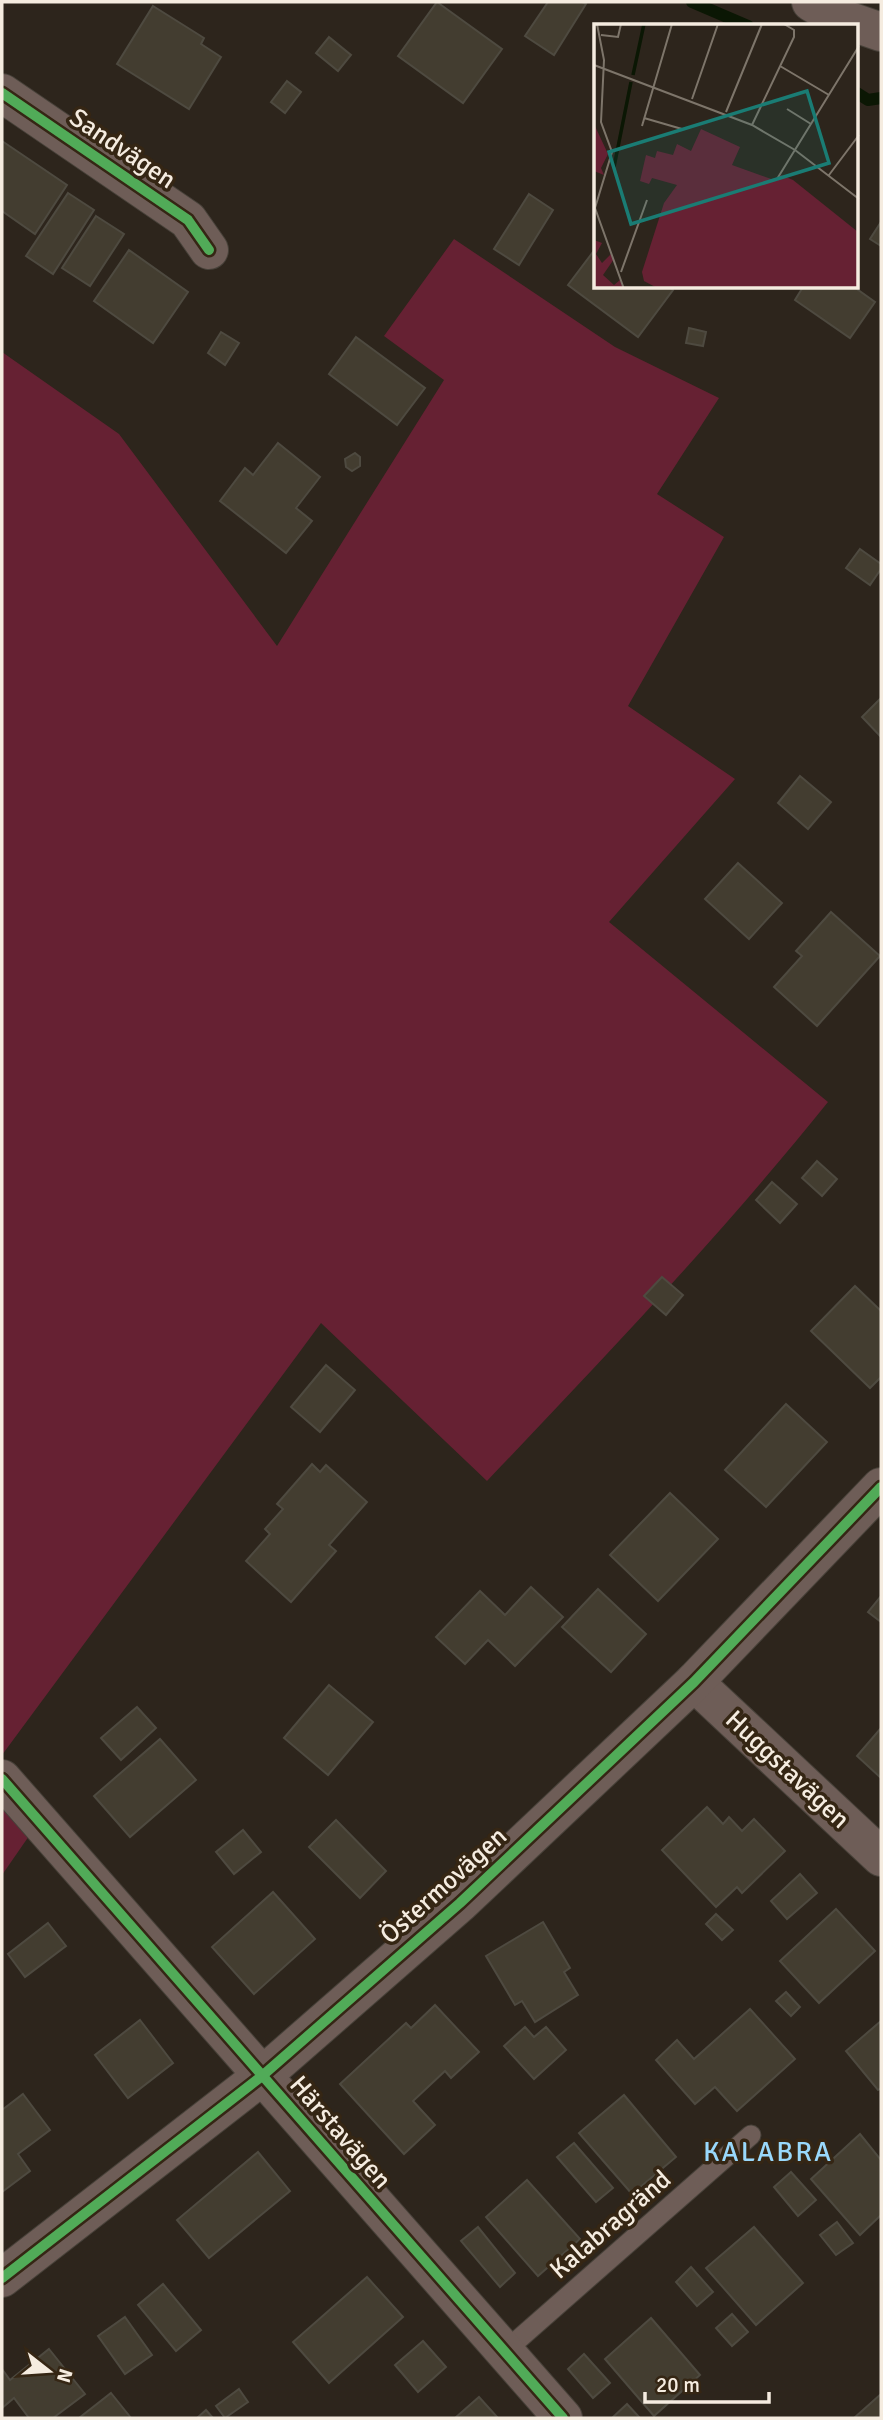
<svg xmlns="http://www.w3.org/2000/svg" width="883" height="2420" font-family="Signika,sans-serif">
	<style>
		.green { fill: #662133 }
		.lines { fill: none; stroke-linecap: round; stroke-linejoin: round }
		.stream { stroke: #0b1704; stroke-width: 12 }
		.building { fill: #433d30; stroke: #4e4a40; stroke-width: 2 }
		.service-casing { stroke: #474139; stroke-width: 21 }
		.minor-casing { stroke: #474139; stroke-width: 40 }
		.service { stroke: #6e5d57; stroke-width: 19 }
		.minor { stroke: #6e5d57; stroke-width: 38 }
		.cycleway-casing { stroke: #352614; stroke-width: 15 }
		.cycleway { stroke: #51ab58; stroke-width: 10 }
		.labels { text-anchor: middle; stroke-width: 7; stroke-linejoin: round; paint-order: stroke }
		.street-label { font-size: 26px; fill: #f5ece0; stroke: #352614 }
		.neighbourhood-label { font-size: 28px; letter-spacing: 2px; fill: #99d8fb; stroke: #352614 }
		.inset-river { fill: none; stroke: #0b1704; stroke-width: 3.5 }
		.inset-road { fill: none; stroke: #7d756a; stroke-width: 2 }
		.view { fill: #1a7c74; fill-opacity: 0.15; stroke: #1a7c74; stroke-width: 3.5 }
		.inset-edge { fill: none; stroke: #f5ece0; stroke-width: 3.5 }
	</style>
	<rect width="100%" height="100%" fill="#2d251c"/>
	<g class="green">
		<path d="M454,239L615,347L719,398L657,494L724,537L628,706L735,779L609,922L828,1102C722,1234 604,1358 487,1481L321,1323L2,1755V352L119,434L277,646L444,380L384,336Z"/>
		<polygon points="2,1802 29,1836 2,1875"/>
	</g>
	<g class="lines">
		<g class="stream">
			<polyline points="692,2 748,26"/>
			<polyline points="857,93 868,100 881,98"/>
		</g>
	</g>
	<g class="building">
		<polygon points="437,2 502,49 463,103 398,56"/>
		<polygon points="548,2 582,2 586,4 554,55 525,36"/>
		<polygon points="153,6 204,38 201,44 221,57 189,109 117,64"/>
		<polygon points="329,37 351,55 338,71 316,53"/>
		<polygon points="287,81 301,92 285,113 271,102"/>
		<polygon points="2,141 67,185 35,234 2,211"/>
		<polygon points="68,193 94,210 53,274 26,256"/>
		<polygon points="529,194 553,210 519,265 494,249"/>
		<polygon points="96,216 124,234 90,286 62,268"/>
		<polygon points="881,222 881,246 870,239"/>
		<polygon points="596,248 596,287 670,287 673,290 638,337 568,285"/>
		<polygon points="129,250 188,292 153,343 94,301"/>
		<polygon points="803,287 854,287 875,302 850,338 795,300"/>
		<polygon points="689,328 706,332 703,346 686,343"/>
		<polygon points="221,332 239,343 225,365 208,353"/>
		<polygon points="356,337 425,388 397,425 329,374"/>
		<polygon points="278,443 320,477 296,508 312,521 286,553 220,501 245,468 253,475"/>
		<polygon points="355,453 360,457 360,466 352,471 346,467 345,459"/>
		<polygon points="860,549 881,564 881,569 870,585 846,568"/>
		<polygon points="881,698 881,737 862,717"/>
		<polygon points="800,776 831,802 808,829 778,803"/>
		<polygon points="738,863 782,903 749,939 705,899"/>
		<polygon points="831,912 880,956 817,1026 774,987 802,956 796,951"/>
		<polygon points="817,1161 837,1179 822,1196 802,1178"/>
		<polygon points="772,1182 797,1204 780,1223 756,1200"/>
		<polygon points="662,1277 683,1295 666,1315 644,1296"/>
		<polygon points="855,1286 881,1311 881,1377 870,1388 811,1331"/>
		<polygon points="326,1365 355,1390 320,1432 291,1407"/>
		<polygon points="786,1404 827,1442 766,1507 725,1470"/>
		<polygon points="312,1464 320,1472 326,1465 367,1502 329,1545 336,1551 291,1602 246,1561 270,1534 265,1529 283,1509 277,1504"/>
		<polygon points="670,1493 718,1539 658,1601 610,1555"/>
		<polygon points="531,1587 563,1617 515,1666 488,1640 465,1664 436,1637 480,1591 505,1615"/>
		<polygon points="598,1589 646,1634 611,1672 562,1627"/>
		<polygon points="881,1596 881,1622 868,1612"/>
		<polygon points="329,1685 373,1722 328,1775 284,1738"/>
		<polygon points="137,1707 156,1728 121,1760 101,1738"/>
		<polygon points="881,1728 881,1778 857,1756"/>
		<polygon points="160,1739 196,1780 130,1837 94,1796"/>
		<polygon points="707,1807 723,1824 729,1817 742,1831 754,1819 785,1851 742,1893 737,1887 716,1907 662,1850"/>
		<polygon points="336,1820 386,1871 360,1898 309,1847"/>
		<polygon points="243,1830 261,1852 234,1874 216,1852"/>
		<polygon points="800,1874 817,1893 787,1919 771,1901"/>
		<polygon points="273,1892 315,1939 254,1994 212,1947"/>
		<polygon points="836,1909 875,1951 819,2003 780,1961"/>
		<polygon points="716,1914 733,1930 722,1940 706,1924"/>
		<polygon points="543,1922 570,1968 564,1972 578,1995 535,2022 522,2001 515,2005 486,1956"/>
		<polygon points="48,1923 66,1946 25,1977 8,1954"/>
		<polygon points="786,1992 800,2007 791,2016 776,2001"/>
		<polygon points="435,2005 479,2052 451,2078 445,2071 413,2101 435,2125 404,2154 340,2084 406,2023 411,2028"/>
		<polygon points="750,2009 795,2059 737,2111 715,2087 695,2104 656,2060 677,2040 694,2059"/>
		<polygon points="140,2020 173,2063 128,2098 95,2055"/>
		<polygon points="881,2021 881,2088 878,2090 846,2051"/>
		<polygon points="525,2027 534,2037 546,2027 566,2050 534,2079 504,2046"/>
		<polygon points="23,2094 50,2130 18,2154 30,2171 2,2192 2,2110"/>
		<polygon points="624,2095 676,2157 632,2194 579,2133"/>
		<polygon points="860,2134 881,2160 881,2215 860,2235 811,2179"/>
		<polygon points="574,2143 613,2188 596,2202 557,2157"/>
		<polygon points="258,2152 290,2191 209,2258 177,2220"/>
		<polygon points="791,2172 816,2200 798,2216 774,2187"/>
		<polygon points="527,2180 580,2239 538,2276 486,2217"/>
		<polygon points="837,2222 853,2243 836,2255 820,2235"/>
		<polygon points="478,2227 515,2273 500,2287 461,2241"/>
		<polygon points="754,2227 803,2283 756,2325 706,2268"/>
		<polygon points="691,2267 713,2292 697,2306 676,2282"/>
		<polygon points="367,2277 403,2317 329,2383 293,2342"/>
		<polygon points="163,2284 201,2330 176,2351 138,2305"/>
		<polygon points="732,2314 748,2332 732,2346 716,2328"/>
		<polygon points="125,2317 152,2355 125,2374 98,2336"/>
		<polygon points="651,2318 700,2375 654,2416 605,2359"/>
		<polygon points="423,2341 446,2367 418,2392 395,2365"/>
		<polygon points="49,2349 85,2394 53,2418 29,2418 14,2398 2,2408 2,2369 10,2380"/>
		<polygon points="584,2354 610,2383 593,2398 568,2369"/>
		<polygon points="239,2389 248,2402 225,2418 216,2406"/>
		<polygon points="111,2393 131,2418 79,2418"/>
		<polygon points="881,2394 881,2418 854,2418"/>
		<polygon points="479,2397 498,2418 455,2418"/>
		<polygon points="627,2404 640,2418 612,2418"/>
		<polygon points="206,2410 213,2418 197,2418"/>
	</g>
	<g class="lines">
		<defs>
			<polyline id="service" points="504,2352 751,2135"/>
			<g id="minor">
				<polyline points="811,2 835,16 881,32"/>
				<polyline points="2,93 188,220 209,250"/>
				<polyline points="694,1682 881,1857"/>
				<polyline points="2,1779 563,2418"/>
				<polyline points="2,2278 262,2076 460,1903 694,1682 881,1487"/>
			</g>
		</defs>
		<use href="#service" class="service-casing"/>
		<use href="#minor" class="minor-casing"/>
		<use href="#service" class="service"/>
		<use href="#minor" class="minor"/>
		<defs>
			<g id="cycleway">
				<polyline points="2,93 188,220 209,250"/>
				<polyline points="2,1779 563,2418"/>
				<polyline points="2,2278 262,2076 460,1903 694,1682 881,1487"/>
			</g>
		</defs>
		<use href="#cycleway" class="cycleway-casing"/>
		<use href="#cycleway" class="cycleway"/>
	</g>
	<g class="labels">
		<g class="street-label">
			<text transform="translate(123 148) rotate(34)" y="9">Sandvägen</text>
			<text transform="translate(788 1769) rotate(43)" y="9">Huggstavägen</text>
			<text transform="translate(443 1885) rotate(-42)" y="9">Östermovägen</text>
			<text transform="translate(341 2132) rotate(49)" y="9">Härstavägen</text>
			<text transform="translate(610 2224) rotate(-41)" y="9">Kalabragränd</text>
		</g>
		<g class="neighbourhood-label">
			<text x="768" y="2161">KALABRA</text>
		</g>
	</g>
	<g transform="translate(594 24)">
		<rect width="264" height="264" fill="#2d251c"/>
		<path d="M0,100L14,130L7,144L10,151L0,147ZM107,105L146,123L138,141L183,157L187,151L199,156L264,208V264L65,265L50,257L48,248L70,179L83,161L58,154L55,160L46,157L52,131L61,134L63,127L79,131L83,120L97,127ZM0,216L8,219L2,230L8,239L17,230L20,235L9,251L20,261L26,256L29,264H0Z" fill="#662133"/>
		<path class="inset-river" d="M39,51L50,0M20,143L37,58"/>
		<path class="inset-road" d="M3,0L10,36L7,98L18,128L1,184L30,265M7,11L24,13L27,0M0,41L158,101L201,126L265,175M186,42L235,71M98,75L124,0M193,85L217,100M132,88L168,0M50,94L88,105M158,101L200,13V6L190,0M48,102L78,0M235,151L265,111M183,155L265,22M27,248L53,176"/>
		<path class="view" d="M213,67L235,139L37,200L15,128Z"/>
		<rect width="264" height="264" class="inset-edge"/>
	</g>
	<rect width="883" height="2420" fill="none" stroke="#f5ece0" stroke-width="7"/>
	<g transform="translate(49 2371) rotate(107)" stroke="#352614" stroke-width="5" paint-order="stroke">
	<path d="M0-5L12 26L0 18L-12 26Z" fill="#f5ece0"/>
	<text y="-10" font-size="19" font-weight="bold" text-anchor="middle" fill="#f5ece0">N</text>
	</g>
	<path d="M645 2392v10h124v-10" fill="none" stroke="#f5ece0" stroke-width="3.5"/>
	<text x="656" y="2392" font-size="21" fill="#f5ece0" stroke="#352614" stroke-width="5" paint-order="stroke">20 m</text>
</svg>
